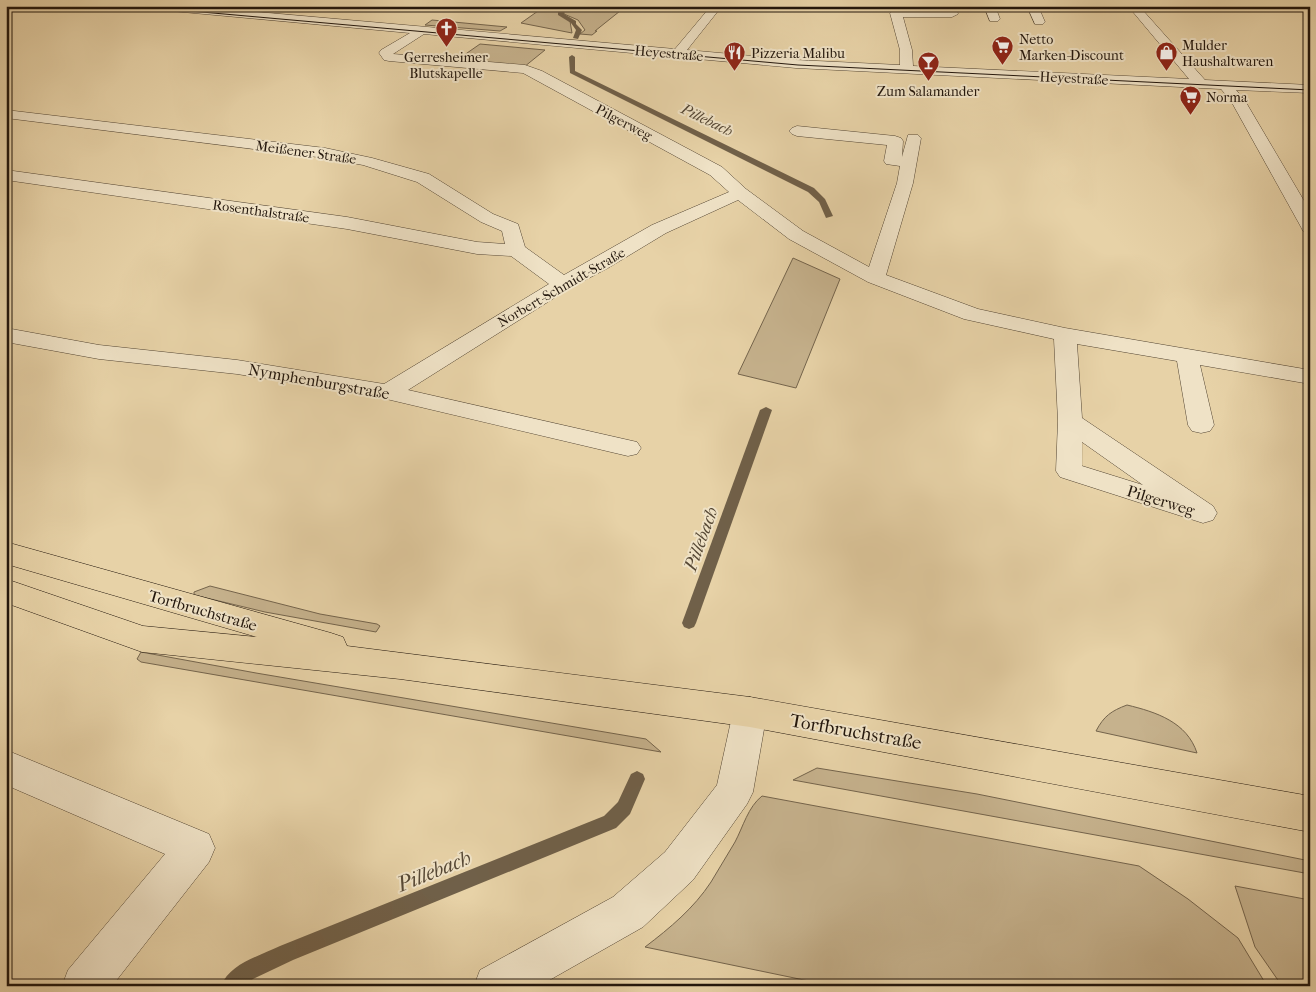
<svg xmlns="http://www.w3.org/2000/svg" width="1316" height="992" font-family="'IM FELL French Canon',serif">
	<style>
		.green { fill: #c6b28d; stroke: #74644c }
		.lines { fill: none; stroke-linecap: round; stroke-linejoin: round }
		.stream { fill: #706049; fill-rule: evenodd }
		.minor-casing { stroke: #534533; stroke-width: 1 }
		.major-casing { stroke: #22160c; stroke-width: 1 }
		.minor { fill: #efe2c6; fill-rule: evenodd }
		.major { fill: #e7d2a7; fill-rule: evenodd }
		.tram { stroke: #22160c; stroke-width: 1 }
		.labels { text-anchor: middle; stroke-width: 4; stroke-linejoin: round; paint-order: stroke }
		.far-poi-label { font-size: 14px; fill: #22160c; stroke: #efe2c6; text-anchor: start }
		.far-street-label { font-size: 14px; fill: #22160c; stroke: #efe2c6 }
		.far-water-label { font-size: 15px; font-style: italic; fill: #564835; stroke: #efe2c6 }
		.street-label { font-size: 16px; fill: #22160c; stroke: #efe2c6 }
		.water-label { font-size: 18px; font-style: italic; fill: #564835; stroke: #efe2c6 }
		.near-street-label { font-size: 19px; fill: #22160c; stroke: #efe2c6 }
		.near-water-label { font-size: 21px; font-style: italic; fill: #564835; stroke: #efe2c6 }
	</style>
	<rect width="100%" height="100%" fill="#e7d2a7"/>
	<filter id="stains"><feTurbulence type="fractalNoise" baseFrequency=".004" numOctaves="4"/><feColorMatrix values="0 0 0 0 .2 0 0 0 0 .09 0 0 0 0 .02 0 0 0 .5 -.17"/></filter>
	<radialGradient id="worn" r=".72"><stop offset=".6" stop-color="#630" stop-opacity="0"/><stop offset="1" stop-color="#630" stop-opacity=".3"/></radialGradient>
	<g class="green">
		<polygon points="553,6 564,6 558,12 570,21 572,33 521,23 538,11"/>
		<polygon points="569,6 623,6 625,7 595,31 597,31 592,35 580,34 585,30 578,20 564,14 564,11"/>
		<polygon points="432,20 507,27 500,31 425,25"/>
		<polygon points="480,44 545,50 524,67 457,60"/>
		<polygon points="793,258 840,279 796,388 738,374"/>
		<polygon points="210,586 320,614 377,624 380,626 376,632 265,612 194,595 194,592"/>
		<polygon points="141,652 256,673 646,739 661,752 141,662 137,659"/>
		<path d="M1127,705C1156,712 1187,722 1197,753L1096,731C1104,716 1111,711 1127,705Z"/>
		<polygon points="817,768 977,794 1310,861 1310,874 793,780"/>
		<path d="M762,796L1139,866L1188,899L1238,938L1267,986H833L645,947C670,928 694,908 711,882C719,869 727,855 735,842C743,827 748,807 762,796Z"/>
		<polygon points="1235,886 1310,900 1310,986 1282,986 1255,947"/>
	</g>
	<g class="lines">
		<g class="stream">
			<polygon points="564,6 569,6 564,11 564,14 576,21 576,24 582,30 578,39 573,38 576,30 571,23 558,15 558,11"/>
			<polygon points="572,55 575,57 575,71 814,188 825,199 833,216 826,218 819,202 808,192 570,73 569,57"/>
			<polygon points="766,407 772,410 696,623 694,627 689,629 684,627 682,623 760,410"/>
			<path d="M637,771L643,774L645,779L630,814L616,828L293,960L253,979L246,986H221C230,963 260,956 280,946L604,816L618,802L631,774Z"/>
		</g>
		<defs>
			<g id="minor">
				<path d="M145,6H190L675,49L711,6H722L687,50L796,60L900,65V50L890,13L892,11L946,10L945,6H956L958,14L952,17H903L912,50L913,66L1189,79L1128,6H1139L1205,80L1310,85V93L1236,90L1244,99L1310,211V232L1303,231L1301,227L1231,101L1221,89L796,68L424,34L393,54L525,65L542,71L722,167L746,189L803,231L869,267L897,183L900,166L886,164L884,161L887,145L797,136L792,134L789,131L792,128L797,126L895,136L901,138L903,141L902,157L908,135H918L921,138L913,183L886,275L978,309L1065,328L1310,370V384L1200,365L1214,425L1210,431L1201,433L1192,431L1188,425L1177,361L1077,344L1082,418L1213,506L1217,513L1213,520L1203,523L1060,477L1056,471L1058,421L1054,339L964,319L868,282L789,239L738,200L666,233L608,268L570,288L408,390L637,442L641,448L637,454L628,456L378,397L237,374L99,359L6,342V328L99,345L237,360L384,384L549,284L511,256L477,254L347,229L6,180V170L347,217L477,242L505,244L502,231L481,222L417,182L363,165L325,158L6,118V110L325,148L372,158L429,174L493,214L518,224L525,247L564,275L652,225L729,192L710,175L523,73L389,61L384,60L379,53L381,50L410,33L150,9ZM1082,442L1143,485L1082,466Z"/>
				<polygon points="984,6 995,6 1000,19 998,21 990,21"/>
				<polygon points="1027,6 1038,6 1045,22 1043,24 1035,24"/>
				<polygon points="750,697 762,701 767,712 753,792 747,804 693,880 643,927 539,986 474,986 480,970 613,897 665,852 717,785 733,712 738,701"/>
				<polygon points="6,750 209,834 215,848 209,862 112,986 62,986 68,970 165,854 6,785"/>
			</g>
			<polygon id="major" points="6,542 331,633 343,637 347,646 750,697 1310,796 1310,832 750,727 400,679 142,652 6,603 6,579 143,626 257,637 6,564"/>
		</defs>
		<use href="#minor" class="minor-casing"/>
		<use href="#major" class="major-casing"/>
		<use href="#minor" class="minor"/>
		<use href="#major" class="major"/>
		<polyline class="tram" points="134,6 798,65 1310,90"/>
	</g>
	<defs>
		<symbol id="church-pin" viewBox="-11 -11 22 30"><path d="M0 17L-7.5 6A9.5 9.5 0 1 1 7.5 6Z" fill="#8f2418" stroke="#efe2c6"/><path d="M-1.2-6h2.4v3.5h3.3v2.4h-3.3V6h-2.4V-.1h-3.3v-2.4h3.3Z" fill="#fff"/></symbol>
		<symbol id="supermarket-pin" viewBox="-11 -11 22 30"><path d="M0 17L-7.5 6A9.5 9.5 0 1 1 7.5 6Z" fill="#8f2418" stroke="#efe2c6"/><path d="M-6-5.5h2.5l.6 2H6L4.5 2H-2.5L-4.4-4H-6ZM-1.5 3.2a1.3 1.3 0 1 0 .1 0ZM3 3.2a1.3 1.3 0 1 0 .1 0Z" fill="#fff"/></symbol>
		<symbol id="restaurant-pin" viewBox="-11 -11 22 30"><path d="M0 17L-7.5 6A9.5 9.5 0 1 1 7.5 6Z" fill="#8f2418" stroke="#efe2c6"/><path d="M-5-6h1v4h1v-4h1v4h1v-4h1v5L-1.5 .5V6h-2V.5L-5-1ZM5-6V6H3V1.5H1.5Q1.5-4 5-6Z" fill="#fff"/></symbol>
		<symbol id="shop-pin" viewBox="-11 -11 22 30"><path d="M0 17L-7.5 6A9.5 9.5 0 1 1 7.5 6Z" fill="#8f2418" stroke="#efe2c6"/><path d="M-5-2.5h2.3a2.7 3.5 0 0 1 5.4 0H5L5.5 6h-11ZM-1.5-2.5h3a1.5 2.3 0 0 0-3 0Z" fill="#fff"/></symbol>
		<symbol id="bar-pin" viewBox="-11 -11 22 30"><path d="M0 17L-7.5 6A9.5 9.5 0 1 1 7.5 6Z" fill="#8f2418" stroke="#efe2c6"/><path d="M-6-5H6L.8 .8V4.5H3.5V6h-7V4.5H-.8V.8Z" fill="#fff"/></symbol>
	</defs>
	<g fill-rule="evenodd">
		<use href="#church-pin" x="434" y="16" width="25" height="34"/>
		<use href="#supermarket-pin" x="990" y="34" width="25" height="34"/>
		<use href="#restaurant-pin" x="722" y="40" width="25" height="34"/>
		<use href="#shop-pin" x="1154" y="40" width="25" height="34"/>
		<use href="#bar-pin" x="916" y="50" width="25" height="34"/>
		<use href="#supermarket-pin" x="1178" y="84" width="25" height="34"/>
	</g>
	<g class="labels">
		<g class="far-poi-label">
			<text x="1019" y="44">Netto<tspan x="1019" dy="16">Marken-Discount</tspan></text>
			<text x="1182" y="50">Mulder<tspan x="1182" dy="16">Haushaltwaren</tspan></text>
			<text x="751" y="58">Pizzeria Malibu</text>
			<text x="446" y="62" text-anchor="middle">Gerresheimer<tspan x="446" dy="16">Blutskapelle</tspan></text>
			<text x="928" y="96" text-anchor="middle">Zum Salamander</text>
			<text x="1206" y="102">Norma</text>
		</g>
		<g class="far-street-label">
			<text transform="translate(669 53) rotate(5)" y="5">Heyestraße</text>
			<text transform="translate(1074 78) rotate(3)" y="5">Heyestraße</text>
			<text transform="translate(624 122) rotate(28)" y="5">Pilgerweg</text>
			<text transform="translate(306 152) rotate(8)" y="5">Meißener Straße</text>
			<text transform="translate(261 211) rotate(8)" y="5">Rosenthalstraße</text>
			<text transform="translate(561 287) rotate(-30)" y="5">Norbert-Schmidt-Straße</text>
		</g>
		<g class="far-water-label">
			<text transform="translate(707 120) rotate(26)" y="5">Pillebach</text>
		</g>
		<g class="street-label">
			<text transform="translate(319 381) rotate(10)" y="6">Nymphenburgstraße</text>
			<text transform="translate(1161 500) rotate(17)" y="6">Pilgerweg</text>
			<text transform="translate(203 610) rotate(16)" y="6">Torfbruchstraße</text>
		</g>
		<g class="water-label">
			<text transform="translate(701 539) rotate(-70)" y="6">Pillebach</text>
		</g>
		<g class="near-street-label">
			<text transform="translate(856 731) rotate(10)" y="7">Torfbruchstraße</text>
		</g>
		<g class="near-water-label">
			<text transform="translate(434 871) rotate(-22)" y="7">Pillebach</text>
		</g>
	</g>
	<rect width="1316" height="992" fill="none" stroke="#e7d2a7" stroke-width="25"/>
	<rect x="8" y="8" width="1301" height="977" fill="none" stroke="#22160c" stroke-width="2.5"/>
	<rect x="12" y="12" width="1291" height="967" fill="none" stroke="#22160c"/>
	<rect width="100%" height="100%" filter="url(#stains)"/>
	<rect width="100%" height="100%" fill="url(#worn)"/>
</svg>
